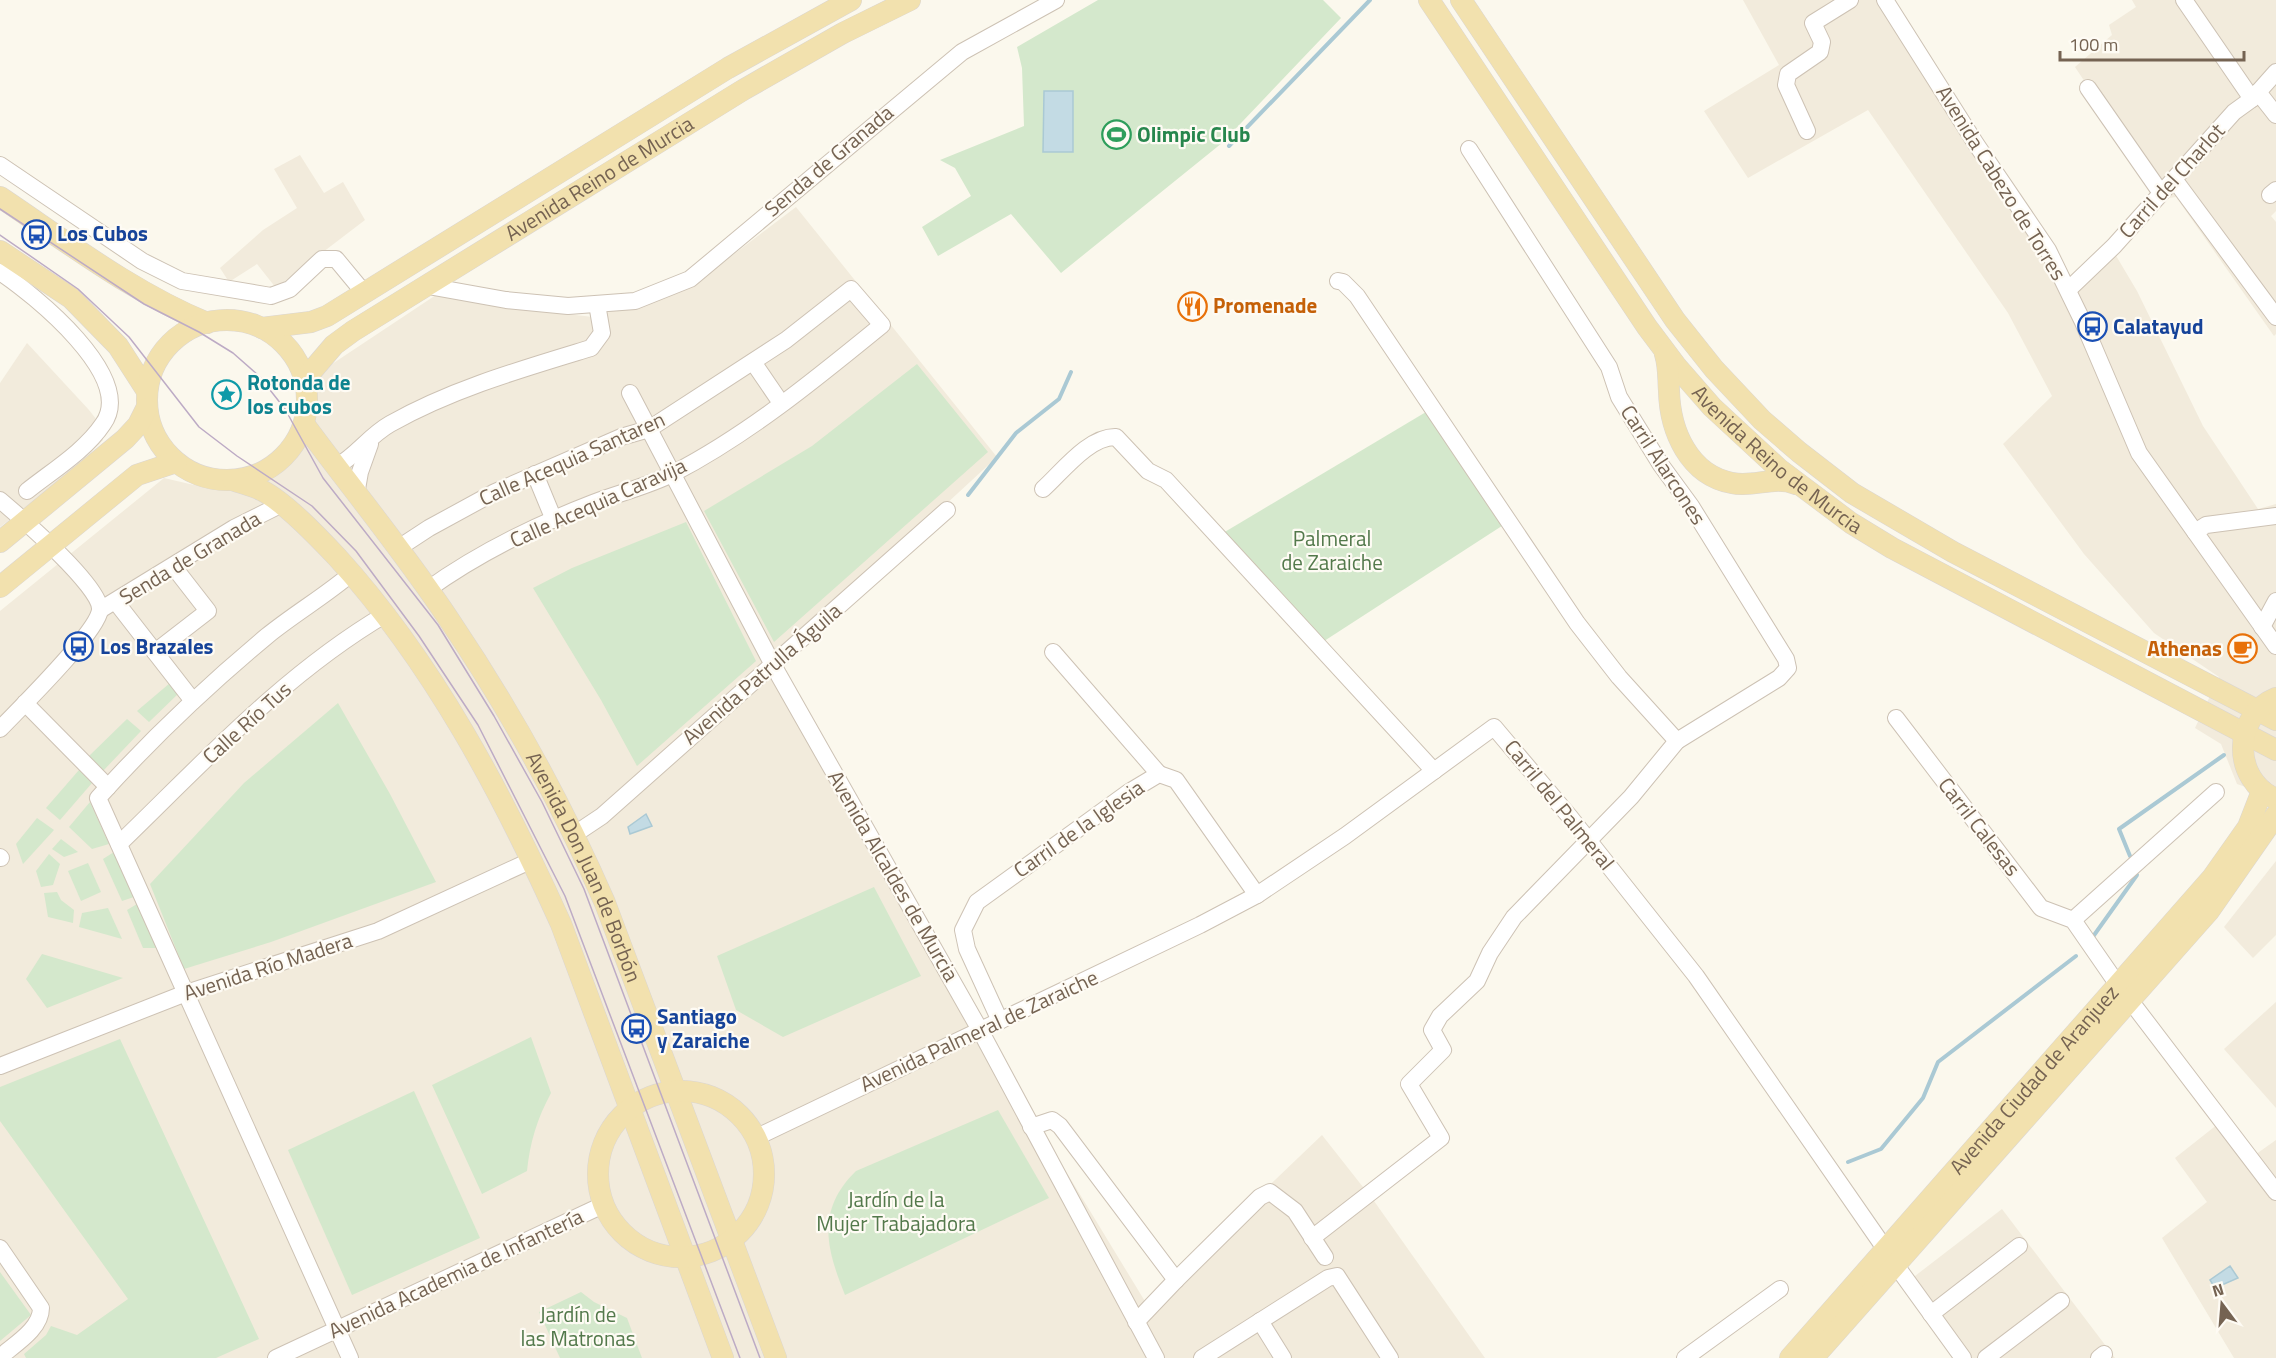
<svg xmlns="http://www.w3.org/2000/svg" width="2276" height="1358" font-family="'Titillium Web',sans-serif">
	<style>
		.residential { fill: #f2ebdc }
		.green { fill: #d4e8cc }
		.water { fill: #c3dbe4; stroke: #aac9d4; stroke-width: 1.5 }
		.lines { fill: none; stroke-linecap: round; stroke-linejoin: round }
		.stream { stroke: #aac9d4; stroke-width: 4 }
		.minor-casing { stroke: #cdc2b4; stroke-width: 18 }
		.major-casing { stroke: #dbd6d2; stroke-width: 22 }
		.minor { stroke: #fff; stroke-width: 16 }
		.major { stroke: #f2e1ae; stroke-width: 21 }
		.tram { stroke: #bdabc5; stroke-width: 1.5 }
		.labels { text-anchor: middle; stroke-width: 4.5; stroke-linejoin: round; paint-order: stroke }
		.leisure-label { font-size: 21px; font-weight: bold; fill: #27864d; stroke: #fefbf4; text-anchor: start }
		.street-label { font-size: 21px; fill: #756352; stroke: #fefbf4 }
		.transit-label { font-size: 21px; font-weight: bold; fill: #164399; stroke: #fefbf4; text-anchor: start }
		.food-label { font-size: 21px; font-weight: bold; fill: #c56008; stroke: #fefbf4; text-anchor: start }
		.culture-label { font-size: 21px; font-weight: bold; fill: #0d838f; stroke: #fefbf4; text-anchor: start }
		.park-label { font-size: 21px; fill: #53794b; stroke: #fefbf4 }
	</style>
	<rect width="100%" height="100%" fill="#fbf8ed"/>
	<g class="residential">
		<polygon points="1743,0 1886,0 2077,288 2115,254 2137,291 2203,426 2258,509 2276,504 2276,798 2237,784 2221,744 2195,728 2219,677 2154,633 2084,554 2003,444 2052,396 2008,313 1868,110 1748,178 1704,111 1779,65"/>
		<polygon points="2132,0 2276,0 2276,211 2271,216 2276,222 2276,334 2274,336 2176,197 2163,199 2075,67 2112,35 2109,25 2136,7"/>
		<polygon points="300,155 324,193 343,182 365,220 276,288 257,264 229,282 220,268 263,230 297,208 274,169"/>
		<polygon points="796,207 997,457 773,664 980,1030 1146,1303 1322,1135 1374,1201 1485,1358 0,1358 0,611 164,478 194,485 212,484 243,494 287,446 317,374 436,295 496,306 593,317 692,286"/>
		<polygon points="27,343 89,410 96,419 103,440 74,470 0,527 0,383"/>
		<polygon points="2276,861 2276,935 2253,958 2224,927"/>
		<polygon points="2276,1002 2276,1108 2224,1049"/>
		<polygon points="2218,1124 2245,1162 2276,1140 2276,1358 2234,1358 2162,1238 2207,1202 2175,1158"/>
		<polygon points="2002,1209 2115,1358 1954,1358 1902,1286"/>
	</g>
	<g class="green">
		<polygon points="1098,0 1323,0 1341,18 1222,143 1061,273 1011,214 938,256 922,227 971,196 955,168 940,160 1024,126 1022,68 1017,47"/>
		<polygon points="917,364 988,452 774,642 704,511 812,446"/>
		<polygon points="1431,409 1508,522 1318,645 1218,536"/>
		<polygon points="686,522 756,661 637,766 601,700 533,588 572,568"/>
		<polygon points="170,683 179,693 149,722 137,711"/>
		<polygon points="338,703 390,794 436,882 271,942 184,969 150,884 244,783"/>
		<polygon points="127,719 141,731 102,772 87,758"/>
		<polygon points="79,770 92,783 60,820 46,808"/>
		<polygon points="90,802 109,844 92,849 69,827"/>
		<polygon points="37,818 54,830 23,864 16,844"/>
		<polygon points="61,839 78,852 64,857 52,849"/>
		<polygon points="114,852 134,897 122,901 103,859"/>
		<polygon points="49,854 60,864 53,885 41,887 36,871"/>
		<polygon points="88,863 101,892 81,901 68,871"/>
		<polygon points="874,887 921,976 783,1037 736,1010 717,956"/>
		<polygon points="57,892 61,900 74,910 73,923 48,917 44,893"/>
		<polygon points="137,904 157,948 143,948 127,910"/>
		<polygon points="108,908 122,939 79,927 82,913"/>
		<polygon points="42,954 123,978 47,1008 26,979"/>
		<path d="M531,1037L551,1093C537,1119 530,1142 527,1171L482,1194L432,1085Z"/>
		<polygon points="120,1039 259,1339 216,1358 26,1358 24,1354 46,1335 51,1326 77,1335 128,1299 0,1121 0,1087"/>
		<polygon points="414,1091 480,1238 352,1295 288,1150"/>
		<path d="M998,1110L1049,1198L845,1295C826,1248 816,1210 856,1171Z"/>
		<polygon points="0,1272 31,1315 0,1341"/>
		<polygon points="581,1292 594,1302 627,1318 642,1358 560,1358 539,1312"/>
	</g>
	<g class="water">
		<polygon points="1044,91 1073,91 1073,152 1043,152"/>
		<polygon points="646,814 652,826 630,834 628,827"/>
		<polygon points="2230,1266 2238,1278 2215,1288 2210,1280"/>
	</g>
	<g class="lines">
		<g class="stream">
			<polyline points="1229,146 1370,0"/>
			<polyline points="968,495 1016,433 1059,399 1071,372"/>
			<polyline points="2130,856 2119,829 2224,755"/>
			<polyline points="2092,938 2137,875"/>
			<polyline points="1848,1162 1881,1149 1923,1098 1938,1062 2076,956"/>
		</g>
		<defs>
			<g id="minor">
				<polyline points="1885,0 1976,144 2048,250 2083,322 2139,453 2276,646"/>
				<polyline points="2184,0 2252,99"/>
				<polyline points="2088,88 2161,193"/>
				<polyline points="2258,92 2276,115"/>
				<polyline points="1807,131 1786,85 1788,74 1820,52 1822,42 1813,23 1850,0"/>
				<polyline points="0,165 142,261 182,281 271,296 290,289 322,259 336,259 365,294"/>
				<polyline points="2174,179 2276,317"/>
				<polyline points="2270,195 2276,190"/>
				<path d="M0,272C33,294 137,377 103,424C85,451 52,471 27,491"/>
				<polyline points="1338,281 1343,282 1357,296 1577,623 1619,677 1677,741"/>
				<polyline points="428,286 506,300 568,306 635,301 690,279 962,52 1056,0"/>
				<polyline points="2068,290 2114,246 2234,112 2252,99 2276,72"/>
				<polyline points="753,362 781,403"/>
				<polyline points="630,393 773,665 980,1030 1156,1358"/>
				<path d="M336,467C357,455 369,436 390,424C452,389 522,369 591,348L602,333L597,304"/>
				<polyline points="535,474 554,520"/>
				<path d="M1043,489C1062,472 1089,436 1116,437L1148,471L1166,480L1434,771"/>
				<polyline points="356,495 360,472 370,444"/>
				<path d="M0,500C20,517 102,587 100,610C97,633 19,709 0,729"/>
				<polyline points="2195,532 2206,525 2276,516"/>
				<path d="M397,549L429,528L495,492L621,437L649,429L786,340L851,289L882,325C817,378 749,434 674,473C649,486 619,493 593,503C536,525 477,554 427,590"/>
				<polyline points="116,602 193,701"/>
				<polyline points="100,610 234,528 280,505"/>
				<polyline points="2262,627 2276,601"/>
				<polyline points="155,652 208,611 173,566"/>
				<polyline points="1053,652 1159,774"/>
				<polyline points="25,703 108,787"/>
				<polyline points="1896,718 2041,908 2073,920 2118,985"/>
				<polyline points="575,834 602,816 947,510"/>
				<path d="M119,844C203,763 284,674 386,614"/>
				<polyline points="0,857 1,858"/>
				<polyline points="2073,920 2216,792"/>
				<polyline points="2129,999 2276,1192"/>
				<polyline points="1000,1021 967,949 963,930 977,902 1129,792 1159,774 1176,780 1257,895 1345,836 1494,727 1570,817 1696,976 1886,1250"/>
				<polyline points="0,1066 186,993 378,931 532,860"/>
				<polyline points="1031,1127 1052,1120 1060,1126 1176,1280 1260,1197 1270,1192 1295,1211 1325,1257"/>
				<polyline points="757,1137 1200,925 1257,895"/>
				<polyline points="1312,1238 1441,1138 1409,1084 1443,1050 1432,1030 1440,1016 1477,981 1490,953 1514,917 1631,797 1677,741 1779,678 1788,668 1786,659 1691,506 1661,465 1619,397 1609,367 1469,149"/>
				<path d="M0,1248L41,1308C41,1329 15,1344 0,1357"/>
				<polyline points="1895,1264 1963,1358"/>
				<polyline points="1931,1314 2019,1246"/>
				<polyline points="1260,1321 1283,1358"/>
				<polyline points="1136,1322 1176,1280"/>
				<polyline points="276,1358 603,1205"/>
				<path d="M350,1358L98,798C150,740 207,686 267,636C294,614 325,596 352,573"/>
				<polyline points="1202,1358 1328,1278 1337,1276 1390,1358"/>
				<polyline points="1685,1358 1780,1289"/>
				<polyline points="1986,1358 2061,1301"/>
				<polyline points="2099,1358 2104,1354"/>
			</g>
			<g id="major">
				<path id="s1" d="M1429,0L1647,327L1677,367L1712,407L1779,469L1851,523L1892,548L2276,750"/>
				<polyline points="1461,0 1675,320 1714,369 1762,420 1799,452 1852,493 1953,552 2276,720"/>
				<path d="M0,197C67,242 132,292 207,323"/>
				<polyline points="0,251 71,298 118,346 147,391"/>
				<circle cx="227" cy="400" r="80"/>
				<polyline points="262,328 311,322 327,316 728,68 851,0"/>
				<path d="M1665,354C1669,367 1668,378 1669,391C1670,431 1689,475 1732,483C1754,488 1774,475 1796,484"/>
				<path id="s2" d="M305,379L334,345L353,331L743,90L843,33L910,0"/>
				<path id="s3" d="M304,424C352,489 405,553 450,621C510,710 562,804 605,903L776,1358"/>
				<path d="M233,480C243,484 254,486 263,491C286,503 319,538 337,557C434,664 502,793 561,924L723,1358"/>
				<polyline points="0,542 125,439 138,425 146,409"/>
				<polyline points="0,587 137,475 176,462"/>
				<path d="M2276,698C2232,716 2232,780 2276,799"/>
				<circle cx="681" cy="1174" r="83"/>
				<path id="s4" d="M1790,1358L2212,878L2248,827L2262,791"/>
				<polyline points="1813,1358 2209,911 2276,815"/>
			</g>
		</defs>
		<use href="#minor" class="minor-casing"/>
		<use href="#major" class="major-casing"/>
		<use href="#minor" class="minor"/>
		<use href="#major" class="major"/>
		<g class="tram">
			<polyline points="0,209 144,304 199,332 233,353 259,376 285,409 323,478 438,625 494,716 542,802 584,889 760,1358"/>
			<polyline points="0,235 78,289 129,337 199,427 237,456 312,506 356,551 419,636 478,725 565,896 740,1358"/>
		</g>
	</g>
	<defs>
		<symbol id="stadium-ring" viewBox="-11 -11 22 22"><circle r="9.5" fill="#fefbf4" stroke="#2e9e5b" stroke-width="1.5"/><path d="M0-5a6.5 5 0 1 0 0 10a6.5 5 0 1 0 0-10ZM-3.5-1.8h7v3.6h-7Z" fill="#2e9e5b"/></symbol>
		<symbol id="bus-ring" viewBox="-11 -11 22 22"><circle r="9.5" fill="#fefbf4" stroke="#1a4fb4" stroke-width="1.5"/><path d="M-5-6H5V4H4V6H2V4H-2V6H-4V4H-5ZM-3.5-4V0h7V-4ZM-3.5 1.2v1.5H-2V1.2ZM2 1.2v1.5H3.5V1.2Z" fill="#1a4fb4"/></symbol>
		<symbol id="restaurant-ring" viewBox="-11 -11 22 22"><circle r="9.5" fill="#fefbf4" stroke="#e8710a" stroke-width="1.5"/><path d="M-5-6h1v4h1v-4h1v4h1v-4h1v5L-1.5 .5V6h-2V.5L-5-1ZM5-6V6H3V1.5H1.5Q1.5-4 5-6Z" fill="#e8710a"/></symbol>
		<symbol id="sight-ring" viewBox="-11 -11 22 22"><circle r="9.5" fill="#fefbf4" stroke="#0f9aa8" stroke-width="1.5"/><path d="M0-6L1.8-2.2L6-1.7L2.9 1.2L3.7 5.4L0 3.3L-3.7 5.4L-2.9 1.2L-6-1.7L-1.8-2.2Z" fill="#0f9aa8"/></symbol>
		<symbol id="cafe-ring" viewBox="-11 -11 22 22"><circle r="9.5" fill="#fefbf4" stroke="#e8710a" stroke-width="1.5"/><path d="M-5.5-4.5H6V0H3Q3 3.5 0 3.5H-2.5Q-5.5 3.5-5.5 0ZM3-3.2v2h1.7v-2ZM-6 4.5H4V6H-6Z" fill="#e8710a"/></symbol>
	</defs>
	<g fill-rule="evenodd">
		<use href="#stadium-ring" x="1100" y="118" width="33" height="33"/>
		<use href="#bus-ring" x="20" y="218" width="33" height="33"/>
		<use href="#restaurant-ring" x="1176" y="290" width="33" height="33"/>
		<use href="#bus-ring" x="2076" y="310" width="33" height="33"/>
		<use href="#sight-ring" x="210" y="378" width="33" height="33"/>
		<use href="#bus-ring" x="62" y="630" width="33" height="33"/>
		<use href="#cafe-ring" x="2226" y="632" width="33" height="33"/>
		<use href="#bus-ring" x="620" y="1012" width="33" height="33"/>
	</g>
	<g class="labels">
		<g class="leisure-label">
			<text x="1137" y="142">Olimpic Club</text>
		</g>
		<g class="street-label">
			<text transform="translate(829 161) rotate(-40)" y="7">Senda de Granada</text>
			<text dy="7" stroke="none"><textPath href="#s2" startOffset="358">Avenida Reino de Murcia</textPath></text>
			<text transform="translate(2172 181) rotate(-48)" y="7">Carril del Charlot</text>
			<text transform="translate(2001 183) rotate(58)" y="7">Avenida Cabezo de Torres</text>
			<text dy="7" stroke="none"><textPath href="#s1" startOffset="580">Avenida Reino de Murcia</textPath></text>
			<text transform="translate(572 459) rotate(-24)" y="7">Calle Acequia Santaren</text>
			<text transform="translate(1663 465) rotate(57)" y="7">Carril Alarcones</text>
			<text transform="translate(598 503) rotate(-24)" y="7">Calle Acequia Caravija</text>
			<text transform="translate(190 558) rotate(-31)" y="7">Senda de Granada</text>
			<text transform="translate(762 674) rotate(-41)" y="7">Avenida Patrulla Águila</text>
			<text transform="translate(247 723) rotate(-42)" y="7">Calle Río Tus</text>
			<text transform="translate(1559 805) rotate(51)" y="7">Carril del Palmeral</text>
			<text transform="translate(1979 827) rotate(52)" y="7">Carril Calesas</text>
			<text transform="translate(1079 829) rotate(-35)" y="7">Carril de la Iglesia</text>
			<text dy="7" stroke="none"><textPath href="#s3" startOffset="526">Avenida Don Juan de Borbón</textPath></text>
			<text transform="translate(893 876) rotate(60)" y="7">Avenida Alcaldes de Murcia</text>
			<text transform="translate(268 967) rotate(-18)" y="7">Avenida Río Madera</text>
			<text transform="translate(979 1031) rotate(-25)" y="7">Avenida Palmeral de Zaraiche</text>
			<text dy="7" stroke="none"><textPath href="#s4" startOffset="370">Avenida Ciudad de Aranjuez</textPath></text>
			<text transform="translate(456 1274) rotate(-25)" y="7">Avenida Academia de Infantería</text>
		</g>
		<g class="transit-label">
			<text x="57" y="241">Los Cubos</text>
			<text x="2113" y="334">Calatayud</text>
			<text x="100" y="654">Los Brazales</text>
			<text x="657" y="1024">Santiago<tspan x="657" dy="24">y Zaraiche</tspan></text>
		</g>
		<g class="food-label">
			<text x="1213" y="313">Promenade</text>
			<text x="2222" y="656" text-anchor="end">Athenas</text>
		</g>
		<g class="culture-label">
			<text x="247" y="390">Rotonda de<tspan x="247" dy="24">los cubos</tspan></text>
		</g>
		<g class="park-label">
			<text x="1332" y="546">Palmeral<tspan x="1332" dy="24">de Zaraiche</tspan></text>
			<text x="896" y="1207">Jardín de la<tspan x="896" dy="24">Mujer Trabajadora</tspan></text>
			<text x="578" y="1322">Jardín de<tspan x="578" dy="24">las Matronas</tspan></text>
		</g>
	</g>
	<g transform="translate(2222 1304) rotate(344)" stroke="#fefbf4" stroke-width="4.5" paint-order="stroke">
	<path d="M0-4.5L10 22L0 15L-10 22Z" fill="#756352"/>
	<text y="-9" font-size="16" font-weight="bold" text-anchor="middle" fill="#756352">N</text>
	</g>
	<path d="M2060 51v9h184v-9" fill="none" stroke="#756352" stroke-width="3"/>
	<text x="2069" y="51" font-size="18" fill="#756352" stroke="#fefbf4" stroke-width="4.5" paint-order="stroke">100 m</text>
</svg>
